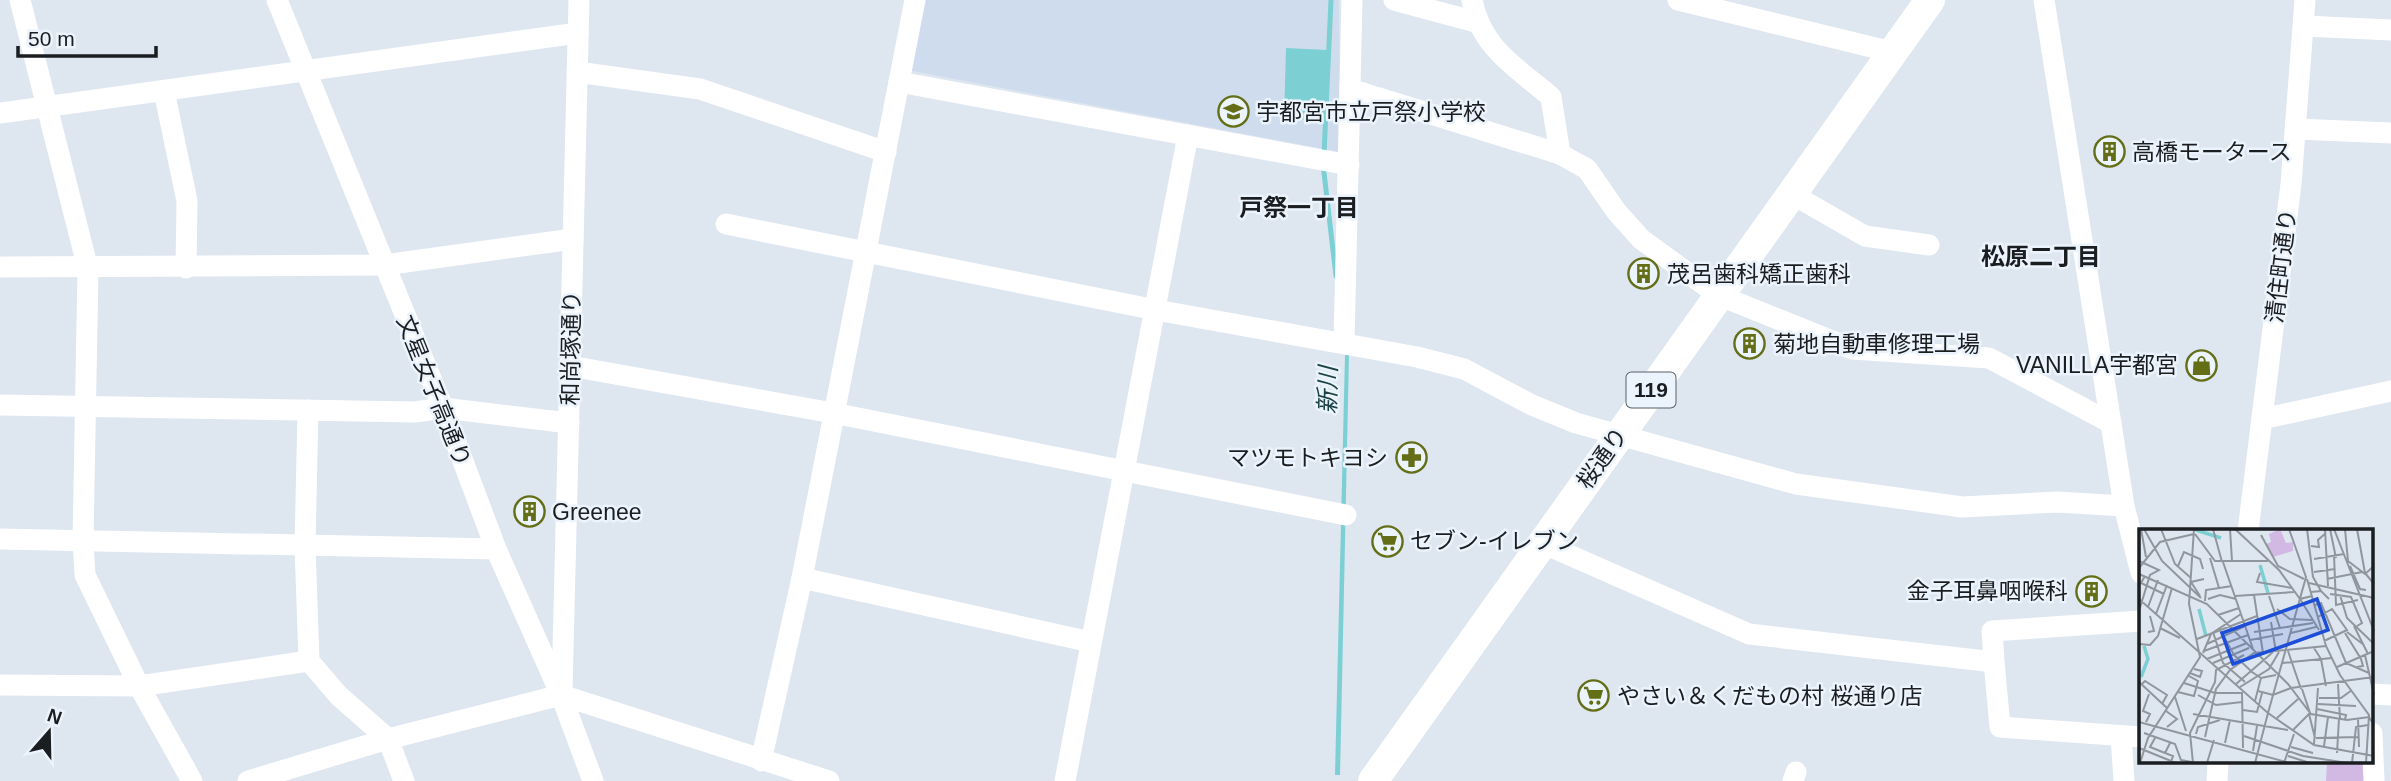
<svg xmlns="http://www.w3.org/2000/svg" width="2391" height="781" font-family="Arial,'Noto Sans JP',sans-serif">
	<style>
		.built { fill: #cfdced }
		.green { fill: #d1b9e3 }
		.water { fill: #7ccfd3 }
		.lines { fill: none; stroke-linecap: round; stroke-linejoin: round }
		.stream { stroke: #7ccfd3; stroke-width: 5 }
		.minor { stroke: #fff; stroke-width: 21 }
		.highway { stroke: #fff; stroke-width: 30 }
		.labels { text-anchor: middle; stroke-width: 5; stroke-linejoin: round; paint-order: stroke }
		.shield { fill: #ebf3fd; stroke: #595e63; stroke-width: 2 }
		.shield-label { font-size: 21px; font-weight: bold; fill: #1b1e21 }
		.poi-label { font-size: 23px; fill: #1b1e21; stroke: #ebf3fd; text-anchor: start }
		.street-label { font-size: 23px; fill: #1b1e21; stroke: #ebf3fd }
		.neighbourhood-label { font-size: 24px; font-weight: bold; fill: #1b1e21; stroke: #ebf3fd }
		.water-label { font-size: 24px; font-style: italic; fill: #1c4345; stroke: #ebf3fd }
		.inset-river { fill: none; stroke: #7ccfd3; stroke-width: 3.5 }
		.inset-road { fill: none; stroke: #90969d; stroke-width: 2 }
		.view { fill: #1d4ed8; fill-opacity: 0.15; stroke: #1d4ed8; stroke-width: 3.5 }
		.inset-edge { fill: none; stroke: #1b1e21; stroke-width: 3.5 }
	</style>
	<rect width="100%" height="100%" fill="#dee6f0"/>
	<polygon class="built" points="925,0 1339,0 1340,152 912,71"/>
	<polygon class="green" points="2327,762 2372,762 2374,781 2326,781"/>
	<g class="water">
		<polygon points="1286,48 1327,50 1325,120 1284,119"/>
		<polygon points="1345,355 1349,355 1340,775 1335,775"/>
	</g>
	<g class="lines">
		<g class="stream">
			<polyline points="1324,154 1331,0"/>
			<polyline points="1323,164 1336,276"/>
		</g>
		<g class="minor">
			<polyline points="20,0 88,269 83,541 85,575 139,686 192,781"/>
			<polyline points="277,0 443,408 496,549 561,695 593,781"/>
			<polyline points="1394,0 1476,22"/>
			<path d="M1472,0C1481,48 1516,67 1551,97L1560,154L1587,169L1616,211L1641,239L1718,295L1852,349L1989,358L2111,423"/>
			<polyline points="1678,0 1892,52"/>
			<polyline points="2044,0 2124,506 2141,573"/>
			<polyline points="2304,26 2391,30"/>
			<polyline points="577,72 700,89 886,152"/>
			<polyline points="899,82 1349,165"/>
			<polyline points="1350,89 1560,154"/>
			<polyline points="164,91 187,201 186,268"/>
			<polyline points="0,113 578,33"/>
			<polyline points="2296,129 2391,133"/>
			<polyline points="1790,193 1865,236 1929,245"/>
			<polyline points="726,224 1156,310 1417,357 1464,369 1532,405 1576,423 1796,484 1962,507 2057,502 2124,506"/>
			<polyline points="0,267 384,265 573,239"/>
			<polyline points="1344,342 1352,0"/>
			<polyline points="570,366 833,413 1346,515"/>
			<polyline points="0,405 415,412 443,408 569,423"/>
			<polyline points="308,410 305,546 309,661 339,696 388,739 404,781"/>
			<polyline points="2262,419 2391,391"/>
			<polyline points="2248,531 2291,184 2305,0"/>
			<polyline points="0,539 496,549"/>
			<polyline points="1542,543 1749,634 1994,662 1992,631 2141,621"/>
			<polyline points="802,578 1091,642"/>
			<polyline points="1994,662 2000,727 2141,737"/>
			<polyline points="0,685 139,686 309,661"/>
			<polyline points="562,691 579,0"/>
			<polyline points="2372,694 2391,695"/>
			<polyline points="2372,733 2374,781"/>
			<polyline points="2121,736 2124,781"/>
			<polyline points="761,761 802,578 915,0"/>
			<polyline points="248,781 388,739 561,695 829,781"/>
			<polyline points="1065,781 1188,135"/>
			<polyline points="1793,781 1796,772"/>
			<polyline points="2217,781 2218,762"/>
		</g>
		<polyline class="highway" points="1373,781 1930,0"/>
	</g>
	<defs>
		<symbol id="school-ring" viewBox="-11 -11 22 22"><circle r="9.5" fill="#ebf3fd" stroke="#646e16" stroke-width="1.5"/><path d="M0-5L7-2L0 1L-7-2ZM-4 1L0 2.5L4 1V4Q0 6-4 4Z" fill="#646e16"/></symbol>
		<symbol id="building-ring" viewBox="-11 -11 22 22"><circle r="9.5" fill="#ebf3fd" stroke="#646e16" stroke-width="1.5"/><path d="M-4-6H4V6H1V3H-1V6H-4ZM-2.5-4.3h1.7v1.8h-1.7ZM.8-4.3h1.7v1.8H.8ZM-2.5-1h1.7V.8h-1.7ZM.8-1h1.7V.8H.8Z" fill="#646e16"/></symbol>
		<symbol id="shop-ring" viewBox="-11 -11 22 22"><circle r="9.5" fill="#ebf3fd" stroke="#646e16" stroke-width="1.5"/><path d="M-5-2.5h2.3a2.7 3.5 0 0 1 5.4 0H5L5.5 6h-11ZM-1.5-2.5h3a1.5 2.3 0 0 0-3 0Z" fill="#646e16"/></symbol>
		<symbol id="pharmacy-ring" viewBox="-11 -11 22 22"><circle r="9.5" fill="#ebf3fd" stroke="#646e16" stroke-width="1.5"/><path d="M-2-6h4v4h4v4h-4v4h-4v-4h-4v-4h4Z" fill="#646e16"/></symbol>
		<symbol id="supermarket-ring" viewBox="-11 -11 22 22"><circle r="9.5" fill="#ebf3fd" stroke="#646e16" stroke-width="1.5"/><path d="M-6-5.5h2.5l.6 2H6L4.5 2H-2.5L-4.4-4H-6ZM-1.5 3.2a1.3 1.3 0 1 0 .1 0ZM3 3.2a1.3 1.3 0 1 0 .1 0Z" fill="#646e16"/></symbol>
	</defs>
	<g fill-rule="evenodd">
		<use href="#school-ring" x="1216" y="94" width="35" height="35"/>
		<use href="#building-ring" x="2092" y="134" width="35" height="35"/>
		<use href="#building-ring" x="1626" y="256" width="35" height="35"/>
		<use href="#building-ring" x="1732" y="326" width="35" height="35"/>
		<use href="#shop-ring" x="2184" y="348" width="35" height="35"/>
		<use href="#pharmacy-ring" x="1394" y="440" width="35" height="35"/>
		<use href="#building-ring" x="512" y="494" width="35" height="35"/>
		<use href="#supermarket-ring" x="1370" y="524" width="35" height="35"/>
		<use href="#building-ring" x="2074" y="574" width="35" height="35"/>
		<use href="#supermarket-ring" x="1576" y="678" width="35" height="35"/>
	</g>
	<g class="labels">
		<rect class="shield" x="1626.5" y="372.5" width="49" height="35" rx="5"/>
		<g class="shield-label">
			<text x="1651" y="397">119</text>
		</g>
		<g class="poi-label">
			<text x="1256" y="120">宇都宮市立戸祭小学校</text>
			<text x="2132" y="160">高橋モータース</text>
			<text x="1667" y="282">茂呂歯科矯正歯科</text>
			<text x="1773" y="352">菊地自動車修理工場</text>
			<text x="2178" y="373" text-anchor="end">VANILLA宇都宮</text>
			<text x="1388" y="466" text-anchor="end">マツモトキヨシ</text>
			<text x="552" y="520">Greenee</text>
			<text x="1410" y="549">セブン-イレブン</text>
			<text x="2068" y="599" text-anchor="end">金子耳鼻咽喉科</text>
			<text x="1617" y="704">やさい＆くだもの村 桜通り店</text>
		</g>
		<g class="street-label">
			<text transform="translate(2281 266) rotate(-83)" y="8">清住町通り</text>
			<text transform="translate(571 348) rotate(-89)" y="8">和尚塚通り</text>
			<text transform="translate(434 391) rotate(68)" y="8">文星女子高通り</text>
			<text transform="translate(1602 458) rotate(-55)" y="8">桜通り</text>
		</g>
		<g class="neighbourhood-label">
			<text x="1299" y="216">戸祭一丁目</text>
			<text x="2041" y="265">松原二丁目</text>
		</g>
		<g class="water-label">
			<text transform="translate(1328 390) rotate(-89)" y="8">新川</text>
		</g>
	</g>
	<g transform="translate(2139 529)">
		<rect width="234" height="234" fill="#dee6f0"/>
		<path d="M141,0L147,14L154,13V22L134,28L127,15L132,13L130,5Z" fill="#d1b9e3"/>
		<path class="inset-river" d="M57,1L82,9M121,36L129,64M60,80L67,107M2,148L9,130L5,117"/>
		<path class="inset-road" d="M2,0L7,28M5,0L23,32L62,69M22,0L36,35L52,49M74,0L83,33M91,0L93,32M96,0L140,41L161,70M168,0L174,48L182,62M186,0L189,57M191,0L197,29M195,0L235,102M206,0L209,32L226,45L235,37M218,0L226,44L235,55M56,5L76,32H129M122,6L139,37L165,50M172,17L180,18L179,11L187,4M195,26L197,76L219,71M71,29L80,59M175,30L205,25M0,32L20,41L11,46L0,82M84,33L114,120M39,37L45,23L61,30L64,40M211,37L221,60L227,61M0,39L21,13L55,5M175,43L196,40M121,44L118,53L153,59M0,45L68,75L149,155L172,185L208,191L230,188L235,196M6,47L2,54L25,65M168,50L187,117L201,146L230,186L227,234M188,50L223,43M170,54L235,69M172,63L182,62L190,70M191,65L212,68L223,94L218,97M115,66L124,124M201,66L208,89L235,115M61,67L52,53L65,50M96,67L155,63M130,67L141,99M173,67L161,70L180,101M0,70L129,184L116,234M69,70L81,66L97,70M66,72L67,61L93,57M176,76L182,74L207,134L230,144M9,78L19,51M138,80L151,90L173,91M17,85L28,56M79,86L100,79M179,88L193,80L208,101L185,112M132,93L137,123M215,97L229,125M21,99L41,109M80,99L95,126L113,143L122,149L137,146M9,103L15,102L11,87M74,103L84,134L106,153M115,103L174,94M208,103L225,116M152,104L177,98M206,104L222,130L224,137L218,138M58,110L118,87M111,111L144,105M0,115L11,116L19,107L33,59M68,115L106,97M175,119L182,130L187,157M65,122L109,106M149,122L162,160M64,124L72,105L102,85M226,126L235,166M68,130L108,114M74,134L110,119M143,134L193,129M198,138L235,122M51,144L61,148L63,142L55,140M0,153L28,179M45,154L76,164H104M97,155L134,123M199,155L201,190M2,156L6,152L28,166L23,175M101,158L130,140L140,123M119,162L134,166L152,159L235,148M39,163L55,167L59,152L50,147M103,164L104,219M59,166L77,176L103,173M36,168L47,202M180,169H202L213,161M116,172L122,149M179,175L217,177M178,180L207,186L206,191M104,181L118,183L123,164M27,182L38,190L28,198M129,184L167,48L150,0M129,184L175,216L235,227M54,185L149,201M170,185L176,209M138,189L159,170M219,190L220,218M0,193L151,234M7,193L11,185L4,182L10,165M154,201L171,184L163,160M5,204L36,215L42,231L58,234M57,205L59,198L81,191M105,207L164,227L208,234M66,208L77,160L91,141L115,124L187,117M16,209L11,218L26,224M177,209L219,208M31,214L26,224L34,227L32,233M86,214L91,191M175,215L179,159M185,217L189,188M152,218L174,224M0,219L37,234M114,222L118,197M198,224L200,190M149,227L171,234M1,234L9,209L61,128L50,75L55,0M54,234L51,204L76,153L77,141L105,126M68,234L75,211M145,234L155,205M213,234L217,198L229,196"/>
		<path class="view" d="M178,70L189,101L94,135L83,104Z"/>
		<rect width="234" height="234" class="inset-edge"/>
	</g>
	<g transform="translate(49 732) rotate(20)" stroke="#ebf3fd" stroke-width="5" paint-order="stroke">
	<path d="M0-5L12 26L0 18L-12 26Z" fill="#1b1e21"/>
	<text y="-10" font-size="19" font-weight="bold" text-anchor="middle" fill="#1b1e21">N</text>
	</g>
	<path d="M18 46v10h138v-10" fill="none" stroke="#1b1e21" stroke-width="3.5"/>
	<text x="28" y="46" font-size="21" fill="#1b1e21" stroke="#ebf3fd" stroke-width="5" paint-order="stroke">50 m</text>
</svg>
